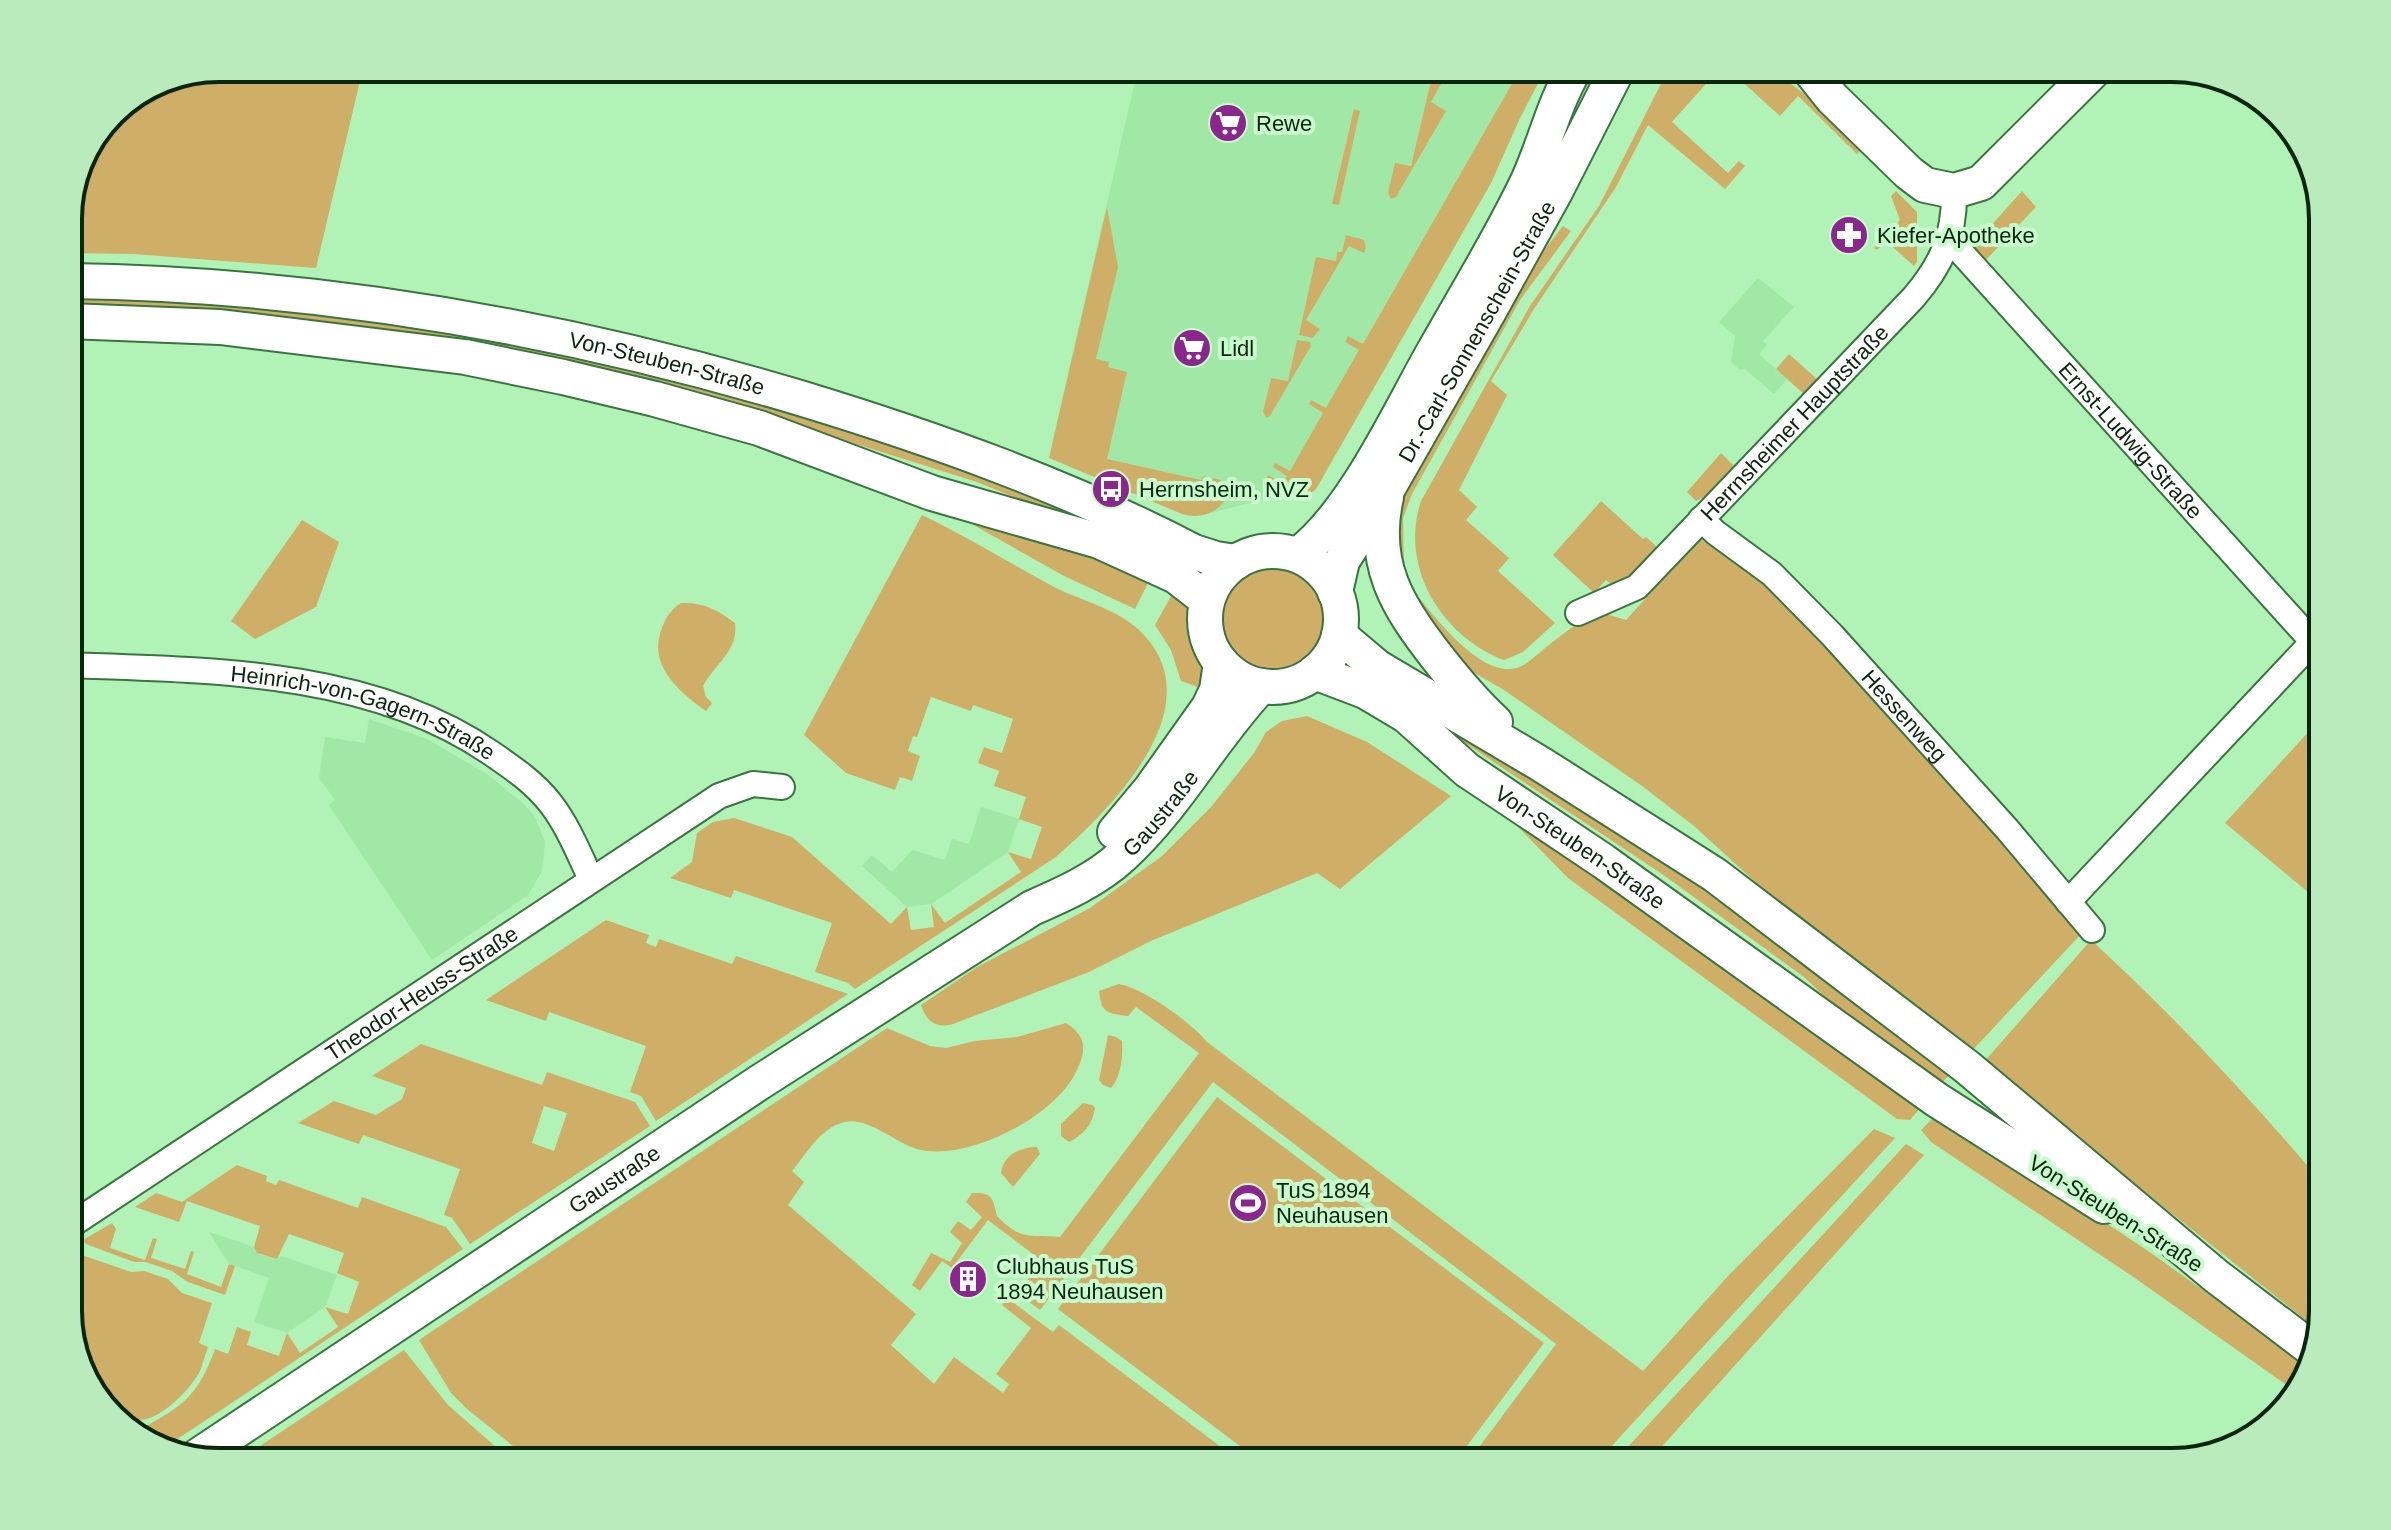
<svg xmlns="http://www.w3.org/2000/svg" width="2391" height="1530" font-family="Arial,sans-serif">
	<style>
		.built { fill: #a1e8a7 }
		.green { fill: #cfaf67; fill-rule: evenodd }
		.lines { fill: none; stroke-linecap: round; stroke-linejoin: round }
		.street-casing { stroke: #38753f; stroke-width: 28 }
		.secondary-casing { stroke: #38753f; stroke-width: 38 }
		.street { stroke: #fff; stroke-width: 24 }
		.secondary { stroke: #fff; stroke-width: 34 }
		.labels { text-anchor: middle; stroke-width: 8; stroke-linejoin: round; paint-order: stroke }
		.poi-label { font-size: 22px; fill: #0b250e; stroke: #c8fccc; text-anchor: start }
		.street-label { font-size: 22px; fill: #0b250e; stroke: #c8fccc }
		.rim { fill: none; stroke: #0b250e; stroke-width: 4 }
	</style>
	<rect width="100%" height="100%" fill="#b1f2b6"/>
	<g class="built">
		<polygon points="1138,68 1546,68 1520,118 1491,183 1316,489 1306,497 1268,498 1203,515 1073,462 1052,443"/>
		<polygon points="1758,278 1794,307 1763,341 1767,345 1759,354 1787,379 1774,394 1745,369 1740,370 1731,362 1735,336 1719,322"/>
		<polygon points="369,719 427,739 487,774 525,805 535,817 545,842 542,871 528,895 432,960 329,805 335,800 319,778 325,737 365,743"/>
		<polygon points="981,807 1019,819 1008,852 931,904 907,907 862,866 872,855 892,872 912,850 945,860 952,839 969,844"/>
		<polygon points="209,1232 254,1247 258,1254 277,1259 281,1256 337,1275 325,1307 287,1333 254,1322 269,1278 229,1264"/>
	</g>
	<g class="green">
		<polygon points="219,68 363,68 316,268 134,254 68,253 68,209 112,112 161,79"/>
		<polygon points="1434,68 1450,68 1431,102 1446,111 1396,197 1391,199 1388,193 1395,163 1411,166"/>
		<polygon points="1521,68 1546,68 1520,118 1491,183 1316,489 1306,497 1268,498 1265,482 1268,475 1282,483 1287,476 1273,467 1275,463 1290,471 1323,413 1309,404 1311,400 1326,408 1359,350 1345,342 1348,336 1363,344"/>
		<path d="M1669,68H1720L1672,122L1728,173L1739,161L1745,166L1725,189L1648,125L1616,187L1534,309L1491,381L1507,395L1459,490L1477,507L1466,520L1509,558L1498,571L1555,623L1523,652L1504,660C1441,636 1399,566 1421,501L1530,306L1599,206Z"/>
		<polygon points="1727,68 1769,68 1802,92 1862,149 1857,154 1798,96 1780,116"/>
		<polygon points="1354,109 1360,111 1339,205 1332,204"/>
		<polygon points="1896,191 1917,212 1917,262 1914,266 1886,241 1877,250 1874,248 1900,220 1891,196"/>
		<polygon points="2022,191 2036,207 1983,263 1970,249"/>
		<path d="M1107,207L1118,267L1096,359L1109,362L1108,367L1127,372L1107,459L1201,480L1203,476L1221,480L1226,499C1216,514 1199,519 1182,514L1049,458Z"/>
		<polygon points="1563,226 1571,231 1520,300 1412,494 1403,518 1404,572 1395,569 1396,508 1537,259"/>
		<polygon points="1346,235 1364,240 1366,247 1364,253 1349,246 1306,320 1320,329 1313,338 1299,335 1316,257 1336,261 1337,252 1342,252"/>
		<polygon points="68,293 283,306 575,352 836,422 1106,524 1102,533 977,482 764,415 68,307"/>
		<polygon points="1297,340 1310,342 1311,346 1270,416 1267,418 1263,412 1271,378 1288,381"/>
		<polygon points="1789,354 1818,380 1805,395 1776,369"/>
		<polygon points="1721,453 1739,471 1721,489 1696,501 1687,492"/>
		<polygon points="1601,501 1643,539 1646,537 1658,548 1619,591 1606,580 1594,593 1553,555"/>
		<polygon points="954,514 1062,541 1148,583 1135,609 1064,576"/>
		<path d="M922,515C968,537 1011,564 1056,588C1083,601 1116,609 1138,629C1218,703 1112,808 1056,857L855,989L848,983L815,972L832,923L734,890L731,898L670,878L692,862L697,833L713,822L734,818L792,837L891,924L907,907L911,930L934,927L931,904L945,923L1021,872L1008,852L1031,859L1042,827L1019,819L1026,797L994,786L999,771L978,763L984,747L1002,753L1013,719L973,705L971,711L931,697L917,737L913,736L908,751L920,756L912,781L900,777L895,790L846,773L804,735Z"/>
		<polygon points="302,520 339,542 316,607 255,639 231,621"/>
		<path d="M1700,539L1769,581L1831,642L2082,933L1970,1053L1764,890L1694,826L1642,786L1504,690L1473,672L1452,654L1413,595L1420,599C1440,623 1492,691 1528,662C1552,643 1572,624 1600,612L1626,620Z"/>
		<circle cx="1273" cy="619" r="53"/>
		<path d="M1176,587C1192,610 1187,615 1193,640C1199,662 1205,662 1203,689L1181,681L1171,650L1155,625Z"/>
		<path d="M681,603C703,602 718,610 735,623C739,650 715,664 703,686L706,697L712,703L706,711C682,694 650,668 660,634C664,620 669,611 681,603Z"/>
		<polygon points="1381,680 1711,892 1952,1072 1938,1087 1855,1025 1804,977 1662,874 1414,709"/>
		<path d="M1307,716L1367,742L1451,796L1340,889L1317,873L1153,940L1089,972L953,1024C936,1029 926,1021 921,1005L977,967L1090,908L1162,856L1211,807L1254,753L1266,732L1282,721Z"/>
		<polygon points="2323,716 2323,887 2309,893 2225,823"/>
		<polygon points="1477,785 1926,1101 1910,1120 1897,1119 1568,878"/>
		<polygon points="606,920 649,935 646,943 656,947 659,939 732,964 736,956 848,994 656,1121 641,1096 630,1092 646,1046 549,1012 546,1021 486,1000"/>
		<path d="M2091,940C2174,1016 2250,1098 2323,1184V1312L2318,1330L1983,1063Z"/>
		<path d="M1119,984C1143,988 1192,1023 1207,1042L1643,1371L1728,1276L1874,1129L1895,1138L1597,1462H1468L1556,1344L1213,1082L1040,1310L1017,1293L1042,1261L988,1220L952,1268L942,1261L920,1291L912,1285L931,1253L950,1262L962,1243L950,1232L958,1221L971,1230L982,1217L966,1202L972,1193C993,1192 993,1199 997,1216C1022,1242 1029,1234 1060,1237L1199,1053L1136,1007L1128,1016C1106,1013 1102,1014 1099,991Z"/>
		<path d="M1066,1023C1086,1036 1087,1048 1077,1070C1057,1116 966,1163 917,1149C894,1142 868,1117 845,1122C821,1127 807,1153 792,1171L804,1182L788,1205L916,1314L891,1345L934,1384L954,1357L1003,1393L1009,1384L996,1374L1031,1328L1002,1305L1007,1298L1053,1332L1059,1325L1241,1462H533L467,1409L451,1393L419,1340L887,1028L930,1046L946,1048L975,1041L1017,1037Z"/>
		<path d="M1108,1035L1116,1037L1122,1041C1123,1056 1121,1077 1111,1088L1103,1085L1099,1080Z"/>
		<path d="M421,1044L542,1085L547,1072L635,1102L650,1126L470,1244L452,1218L444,1215L460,1169L363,1135L359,1144L298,1123L334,1101L376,1115L402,1099L406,1088L372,1076ZM544,1106L567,1113L554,1151L532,1143Z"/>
		<polygon points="1217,1097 1544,1343 1455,1462 1261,1462 1058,1309"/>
		<path d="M1083,1103L1092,1105L1095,1108C1093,1124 1083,1135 1069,1142L1061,1136V1124Z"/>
		<polygon points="1940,1111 2148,1251 2307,1364 2298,1393 2132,1276 1931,1142 1921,1130"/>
		<polygon points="1906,1144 1924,1155 1648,1462 1614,1462"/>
		<path d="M1037,1147L1040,1154L1013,1187L1001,1173C1003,1155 1020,1147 1037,1147Z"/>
		<path d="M237,1165L267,1176L266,1181L276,1185L279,1180L358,1208L362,1197L446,1227L463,1249L167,1446L135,1437L88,1387L68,1321V1250L72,1247L79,1254L131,1272L144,1271L168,1279L182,1293L212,1303L199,1343L208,1347C205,1355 203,1363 200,1371C190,1391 150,1432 127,1417L134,1433C180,1407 196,1401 215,1349L228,1354L237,1327L251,1332L247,1345L279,1356L287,1333L300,1353L338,1327L325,1307L348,1314L359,1282L337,1273L344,1253L289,1234L277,1259L257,1253L254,1247L260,1226L187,1201L179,1222L135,1207L156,1193L182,1202Z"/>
		<polygon points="112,1223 116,1229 110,1248 145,1260 153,1238 157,1239 151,1258 185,1269 191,1251 194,1252 187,1274 221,1287 229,1264 235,1266 225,1295 188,1282 172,1271 146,1262 134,1262 86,1244 83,1240"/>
		<polygon points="404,1350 448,1405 513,1462 298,1462 274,1450 265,1462 236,1462"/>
	</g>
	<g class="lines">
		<defs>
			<g id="street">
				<path id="s1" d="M1950,240L2313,642"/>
				<path id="s2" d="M1701,519L1716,533L1772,574L1832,635L2007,829L2092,930"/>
				<path id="s3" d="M1578,613L1637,587L1914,297C1942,264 1955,235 1954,191"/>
				<path id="s4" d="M68,665C210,670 370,670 491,753C513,768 535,783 551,804C568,826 579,854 591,879"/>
				<polyline points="2068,902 2323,631"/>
				<path id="s5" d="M68,1227L719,796L753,784L782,787"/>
			</g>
			<g id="secondary">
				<polyline points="1808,68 1832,98 1909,173 1925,185 1954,191 1981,183 2096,68"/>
				<path id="s6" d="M68,281C317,284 562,327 800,398C935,439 1069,487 1194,552L1216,559L1236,562"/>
				<polyline points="68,321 220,327 465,357 563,377 655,399 759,428 932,493 1099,541 1176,576 1207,600"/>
				<path d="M1386,497C1371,564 1397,606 1437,657C1455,680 1473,702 1495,722"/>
				<circle cx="1273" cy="619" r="68"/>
				<path d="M1298,555C1353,514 1399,413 1433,353C1465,296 1500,240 1528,181C1545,144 1554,103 1575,68"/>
				<path id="s7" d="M1335,592L1342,561L1388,488L1489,311L1555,192L1618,68"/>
				<polyline points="1339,635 1377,667 1539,763 1715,875 1967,1067 2216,1276 2312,1349"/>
				<path id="s8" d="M1315,672L1365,691L1407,716L1467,770L1603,861L1937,1100L2104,1206"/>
				<polyline points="1115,832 1150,790 1209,707 1217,690 1221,663"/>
				<path id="s9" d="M198,1456L760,1082L1032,908C1064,894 1096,880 1122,856C1177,806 1211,739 1261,686"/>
			</g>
		</defs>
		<use href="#street" class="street-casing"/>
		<use href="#secondary" class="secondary-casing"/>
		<use href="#street" class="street"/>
		<use href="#secondary" class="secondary"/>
	</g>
	<defs>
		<symbol id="supermarket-disc" viewBox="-11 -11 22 22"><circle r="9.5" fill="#8a268e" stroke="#c8fccc"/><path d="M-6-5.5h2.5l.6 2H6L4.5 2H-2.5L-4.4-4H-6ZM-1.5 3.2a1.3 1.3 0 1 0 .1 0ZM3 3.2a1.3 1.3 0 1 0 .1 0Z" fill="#fff"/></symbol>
		<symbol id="pharmacy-disc" viewBox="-11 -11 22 22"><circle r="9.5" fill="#8a268e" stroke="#c8fccc"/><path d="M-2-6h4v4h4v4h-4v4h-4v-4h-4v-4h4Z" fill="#fff"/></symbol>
		<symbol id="bus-disc" viewBox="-11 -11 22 22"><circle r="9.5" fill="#8a268e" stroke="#c8fccc"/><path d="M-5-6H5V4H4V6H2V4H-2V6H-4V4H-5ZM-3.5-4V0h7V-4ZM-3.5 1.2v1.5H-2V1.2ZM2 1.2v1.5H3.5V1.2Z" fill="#fff"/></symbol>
		<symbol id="stadium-disc" viewBox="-11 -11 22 22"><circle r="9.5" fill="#8a268e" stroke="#c8fccc"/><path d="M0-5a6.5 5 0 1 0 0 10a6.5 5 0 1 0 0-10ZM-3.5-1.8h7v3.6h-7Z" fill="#fff"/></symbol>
		<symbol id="building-disc" viewBox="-11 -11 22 22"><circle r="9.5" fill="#8a268e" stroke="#c8fccc"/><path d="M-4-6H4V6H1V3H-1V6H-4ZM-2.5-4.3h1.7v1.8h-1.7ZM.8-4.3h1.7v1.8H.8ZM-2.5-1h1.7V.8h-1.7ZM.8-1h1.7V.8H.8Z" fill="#fff"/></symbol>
	</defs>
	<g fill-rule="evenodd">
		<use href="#supermarket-disc" x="1206" y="101" width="44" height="44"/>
		<use href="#pharmacy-disc" x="1827" y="213" width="44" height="44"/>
		<use href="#supermarket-disc" x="1170" y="326" width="44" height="44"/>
		<use href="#bus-disc" x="1089" y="467" width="44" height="44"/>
		<use href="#stadium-disc" x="1226" y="1181" width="44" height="44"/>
		<use href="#building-disc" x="946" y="1257" width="44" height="44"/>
	</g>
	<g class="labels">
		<g class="poi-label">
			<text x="1256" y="131">Rewe</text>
			<text x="1877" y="243">Kiefer-Apotheke</text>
			<text x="1220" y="356">Lidl</text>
			<text x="1139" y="497">Herrnsheim, NVZ</text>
			<text x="1276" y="1198">TuS 1894<tspan x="1276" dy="25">Neuhausen</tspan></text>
			<text x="996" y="1274">Clubhaus TuS<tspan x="996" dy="25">1894 Neuhausen</tspan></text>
		</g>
		<g class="street-label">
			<text dy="8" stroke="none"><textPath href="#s7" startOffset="298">Dr.-Carl-Sonnenschein-Straße</textPath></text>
			<text dy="8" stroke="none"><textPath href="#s6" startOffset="606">Von-Steuben-Straße</textPath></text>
			<text dy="8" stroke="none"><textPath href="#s3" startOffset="292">Herrnsheimer Hauptstraße</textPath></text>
			<text dy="8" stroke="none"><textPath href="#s1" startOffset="270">Ernst-Ludwig-Straße</textPath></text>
			<text dy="8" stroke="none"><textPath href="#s4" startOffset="302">Heinrich-von-Gagern-Straße</textPath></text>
			<text dy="8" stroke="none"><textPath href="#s2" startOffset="284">Hessenweg</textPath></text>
			<text dy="8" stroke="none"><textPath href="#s9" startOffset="1160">Gaustraße</textPath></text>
			<text dy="8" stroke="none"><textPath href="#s8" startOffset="320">Von-Steuben-Straße</textPath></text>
			<text dy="8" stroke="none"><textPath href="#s5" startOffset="424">Theodor-Heuss-Straße</textPath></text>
			<text dy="8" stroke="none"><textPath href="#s9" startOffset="500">Gaustraße</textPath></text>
			<text transform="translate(2116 1213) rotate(32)" y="8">Von-Steuben-Straße</text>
		</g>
	</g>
	<path d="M0 0H2391V1530H0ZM219 82H2172A137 137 0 0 1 2309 219V1311A137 137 0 0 1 2172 1448H219A137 137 0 0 1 82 1311V219A137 137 0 0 1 219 82Z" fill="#b9ebbd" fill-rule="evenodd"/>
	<path class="rim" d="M219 82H2172A137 137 0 0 1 2309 219V1311A137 137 0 0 1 2172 1448H219A137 137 0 0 1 82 1311V219A137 137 0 0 1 219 82Z"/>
</svg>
